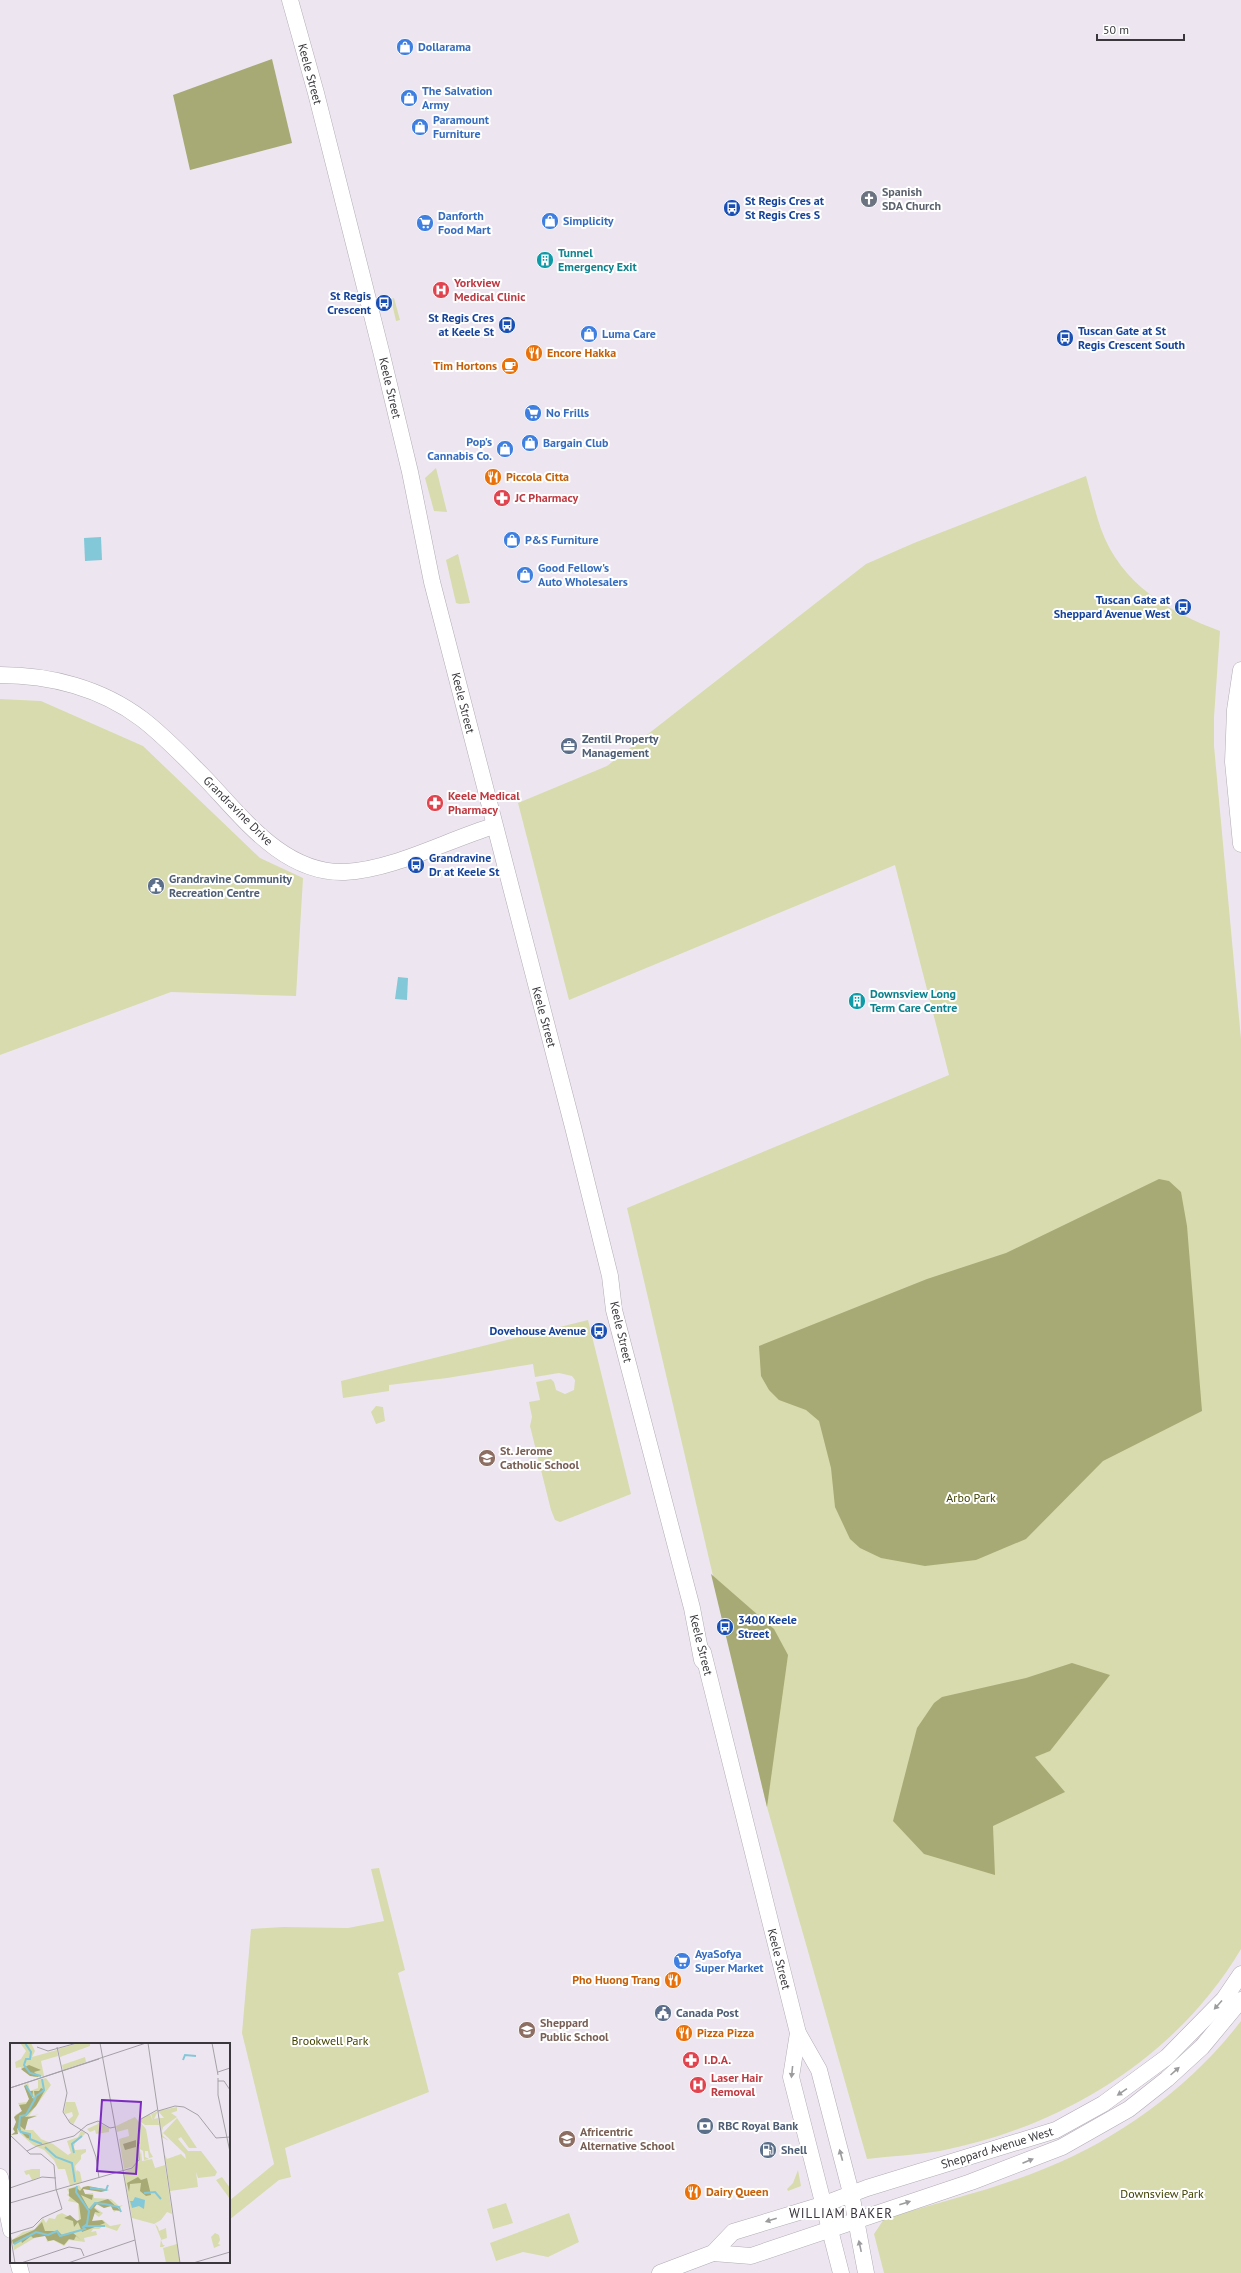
<svg xmlns="http://www.w3.org/2000/svg" width="1241" height="2273" font-family="'PT Sans',sans-serif">
	<style>
		.green { fill: #d8dbad }
		.forest { fill: #a7aa74 }
		.water { fill: #83c8d8 }
		.lines { fill: none; stroke-linecap: round; stroke-linejoin: round }
		.secondary-casing { stroke: #b1abb5; stroke-width: 17 }
		.secondary { stroke: #fff; stroke-width: 16 }
		.oneway { fill: #9c9b9d }
		.labels { text-anchor: middle; stroke-width: 4; stroke-linejoin: round; paint-order: stroke }
		.shop-label { font-size: 12px; font-weight: bold; fill: #366cbe; stroke: #fff; text-anchor: start }
		.street-label { font-size: 12px; fill: #39373b; stroke: #fff }
		.worship-label { font-size: 12px; font-weight: bold; fill: #5b616d; stroke: #fff; text-anchor: start }
		.transit-label { font-size: 12px; font-weight: bold; fill: #164399; stroke: #fff; text-anchor: start }
		.culture-label { font-size: 12px; font-weight: bold; fill: #0d838f; stroke: #fff; text-anchor: start }
		.health-label { font-size: 12px; font-weight: bold; fill: #be3a42; stroke: #fff; text-anchor: start }
		.food-label { font-size: 12px; font-weight: bold; fill: #c56008; stroke: #fff; text-anchor: start }
		.service-label { font-size: 12px; font-weight: bold; fill: #4e5e75; stroke: #fff; text-anchor: start }
		.education-label { font-size: 12px; font-weight: bold; fill: #785e54; stroke: #fff; text-anchor: start }
		.park-label { font-size: 12px; fill: #414300; stroke: #fff }
		.neighbourhood-label { font-size: 13px; letter-spacing: 1px; fill: #39343c; stroke: #fff }
		.inset-river { fill: none; stroke: #83c8d8; stroke-width: 2 }
		.inset-road { fill: none; stroke: #a5a0a8; stroke-width: 1 }
		.view { fill: #7b2cbf; fill-opacity: 0.15; stroke: #7b2cbf; stroke-width: 2 }
		.inset-edge { fill: none; stroke: #39373b; stroke-width: 2 }
	</style>
	<rect width="100%" height="100%" fill="#ede6f0"/>
	<g class="green">
		<polygon points="394,298 400,320 396,321 391,299"/>
		<polygon points="436,468 447,512 434,511 425,478"/>
		<path d="M1086,476C1091,494 1095,512 1101,529C1121,584 1169,612 1220,631L1214,717V746L1241,1039V1949C1177,2057 1063,2127 940,2151C916,2155 891,2156 867,2159L767,1807L627,1208L949,1075L895,865L569,1000L518,803L607,766L866,564L914,543Z"/>
		<polygon points="458,554 470,603 460,604 456,603 446,560"/>
		<polygon points="0,699 41,701 143,746 260,858 303,878 296,996 171,992 0,1055"/>
		<polygon points="588,1320 631,1494 560,1522 555,1520 551,1510 530,1426 532,1417 529,1402 540,1400 536,1382 551,1379 554,1382 556,1390 565,1394 574,1390 575,1380 572,1376 559,1373 535,1377 533,1364 447,1378 389,1385 389,1391 343,1398 341,1381"/>
		<polygon points="376,1406 383,1407 385,1421 376,1424 371,1412"/>
		<polygon points="379,1868 405,1970 398,1973 429,2092 285,2148 291,2177 279,2180 229,2220 229,2201 274,2164 242,2033 251,1929 283,1927 348,1928 384,1921 371,1869"/>
		<path d="M1241,2021V2273H884L874,2234L884,2219C938,2202 994,2190 1046,2168C1121,2138 1192,2085 1241,2021Z"/>
		<polygon points="798,2170 801,2186 788,2191 787,2189 793,2183"/>
		<polygon points="506,2203 513,2223 493,2229 487,2209"/>
		<polygon points="569,2213 579,2242 548,2257 523,2252 496,2261 490,2243"/>
	</g>
	<g class="forest">
		<polygon points="272,59 292,143 190,170 173,95"/>
		<polygon points="1159,1179 1169,1181 1181,1192 1187,1226 1202,1411 1103,1461 1026,1539 976,1560 925,1566 881,1558 860,1548 850,1539 835,1507 831,1468 819,1421 806,1410 779,1400 769,1390 761,1376 759,1346 927,1279 1006,1253"/>
		<polygon points="711,1574 774,1629 788,1655 767,1807"/>
		<polygon points="1072,1663 1110,1675 1050,1751 1035,1757 1065,1792 993,1826 995,1875 924,1854 893,1821 917,1728 934,1703 942,1697 1026,1678"/>
	</g>
	<g class="water">
		<polygon points="101,537 102,560 85,561 84,538"/>
		<polygon points="398,977 408,978 407,1000 395,999"/>
	</g>
	<g class="lines">
		<defs>
			<g id="secondary">
				<polyline points="290,0 316,93 381,351 410,472 432,582 573,1127 610,1276 614,1310 692,1608 702,1660 704,1662"/>
				<polyline points="1241,670 1235,710 1233,762 1241,844"/>
				<path d="M0,675C50,675 101,688 142,719C163,735 183,756 202,775C241,815 282,874 345,872C393,870 447,840 494,826"/>
				<polyline points="703,1652 798,2033 819,2070 851,2193 866,2273"/>
				<polyline points="798,2033 791,2077 841,2273"/>
				<polyline points="0,2177 11,2230"/>
				<polyline points="713,2253 751,2256 971,2182 1062,2147 1129,2109 1167,2079 1202,2047 1241,2000"/>
				<polyline points="18,2262 21,2273"/>
				<polyline points="660,2273 713,2253 733,2232 822,2205 867,2188 1056,2130 1103,2104 1167,2057 1224,1999 1241,1974"/>
			</g>
		</defs>
		<use href="#secondary" class="secondary-casing"/>
		<use href="#secondary" class="secondary"/>
	</g>
	<defs><path id="oneway-solid" d="M-6-.8H1V-3.2L6.5 0L1 3.2V.8H-6Z"/></defs>
	<g class="oneway">
		<use href="#oneway-solid" transform="translate(1218 2005) rotate(132)"/>
		<use href="#oneway-solid" transform="translate(1175 2071) rotate(-42)"/>
		<use href="#oneway-solid" transform="translate(792 2072) rotate(96)"/>
		<use href="#oneway-solid" transform="translate(1122 2092) rotate(146)"/>
		<use href="#oneway-solid" transform="translate(841 2155) rotate(-105)"/>
		<use href="#oneway-solid" transform="translate(1028 2161) rotate(-23)"/>
		<use href="#oneway-solid" transform="translate(905 2203) rotate(-18)"/>
		<use href="#oneway-solid" transform="translate(771 2220) rotate(163)"/>
		<use href="#oneway-solid" transform="translate(860 2246) rotate(-102)"/>
	</g>
	<defs>
		<symbol id="shop-disc" viewBox="-11 -11 22 22"><circle r="9.5" fill="#3f7fe0" stroke="#fff"/><path d="M-5-2.5h2.3a2.7 3.5 0 0 1 5.4 0H5L5.5 6h-11ZM-1.5-2.5h3a1.5 2.3 0 0 0-3 0Z" fill="#fff"/></symbol>
		<symbol id="church-disc" viewBox="-11 -11 22 22"><circle r="9.5" fill="#6b7280" stroke="#fff"/><path d="M-1.2-6h2.4v3.5h3.3v2.4h-3.3V6h-2.4V-.1h-3.3v-2.4h3.3Z" fill="#fff"/></symbol>
		<symbol id="bus-disc" viewBox="-11 -11 22 22"><circle r="9.5" fill="#1a4fb4" stroke="#fff"/><path d="M-5-6H5V4H4V6H2V4H-2V6H-4V4H-5ZM-3.5-4V0h7V-4ZM-3.5 1.2v1.5H-2V1.2ZM2 1.2v1.5H3.5V1.2Z" fill="#fff"/></symbol>
		<symbol id="supermarket-disc" viewBox="-11 -11 22 22"><circle r="9.5" fill="#3f7fe0" stroke="#fff"/><path d="M-6-5.5h2.5l.6 2H6L4.5 2H-2.5L-4.4-4H-6ZM-1.5 3.2a1.3 1.3 0 1 0 .1 0ZM3 3.2a1.3 1.3 0 1 0 .1 0Z" fill="#fff"/></symbol>
		<symbol id="building-disc" viewBox="-11 -11 22 22"><circle r="9.5" fill="#0f9aa8" stroke="#fff"/><path d="M-4-6H4V6H1V3H-1V6H-4ZM-2.5-4.3h1.7v1.8h-1.7ZM.8-4.3h1.7v1.8H.8ZM-2.5-1h1.7V.8h-1.7ZM.8-1h1.7V.8H.8Z" fill="#fff"/></symbol>
		<symbol id="hospital-disc" viewBox="-11 -11 22 22"><circle r="9.5" fill="#e0444e" stroke="#fff"/><path d="M-5-5h3v3.5h4V-5h3V5h-3V1.5h-4V5h-3Z" fill="#fff"/></symbol>
		<symbol id="restaurant-disc" viewBox="-11 -11 22 22"><circle r="9.5" fill="#e8710a" stroke="#fff"/><path d="M-5-6h1v4h1v-4h1v4h1v-4h1v5L-1.5 .5V6h-2V.5L-5-1ZM5-6V6H3V1.5H1.5Q1.5-4 5-6Z" fill="#fff"/></symbol>
		<symbol id="cafe-disc" viewBox="-11 -11 22 22"><circle r="9.5" fill="#e8710a" stroke="#fff"/><path d="M-5.5-4.5H6V0H3Q3 3.5 0 3.5H-2.5Q-5.5 3.5-5.5 0ZM3-3.2v2h1.7v-2ZM-6 4.5H4V6H-6Z" fill="#fff"/></symbol>
		<symbol id="pharmacy-disc" viewBox="-11 -11 22 22"><circle r="9.5" fill="#e0444e" stroke="#fff"/><path d="M-2-6h4v4h4v4h-4v4h-4v-4h-4v-4h4Z" fill="#fff"/></symbol>
		<symbol id="office-disc" viewBox="-11 -11 22 22"><circle r="9.5" fill="#5c6f8a" stroke="#fff"/><path d="M-6-3h4V-5.5h4V-3h4V5H-6ZM-1-4.5V-3h2v-1.5ZM-6 0V1H6V0Z" fill="#fff"/></symbol>
		<symbol id="civic-disc" viewBox="-11 -11 22 22"><circle r="9.5" fill="#5c6f8a" stroke="#fff"/><path d="M-.6-6.5H3V-4.5H.6V-3L4-1V1h2V6H-6V1h2V-1L-.6-3ZM-1.2 2.5V6h2.4V2.5Z" fill="#fff"/></symbol>
		<symbol id="school-disc" viewBox="-11 -11 22 22"><circle r="9.5" fill="#8d6e63" stroke="#fff"/><path d="M0-5L7-2L0 1L-7-2ZM-4 1L0 2.5L4 1V4Q0 6-4 4Z" fill="#fff"/></symbol>
		<symbol id="bank-disc" viewBox="-11 -11 22 22"><circle r="9.5" fill="#5c6f8a" stroke="#fff"/><path d="M-6-4H6V4H-6ZM0-2.3a2.3 2.3 0 1 0 0 4.6a2.3 2.3 0 1 0 0-4.6Z" fill="#fff"/></symbol>
		<symbol id="fuel-disc" viewBox="-11 -11 22 22"><circle r="9.5" fill="#5c6f8a" stroke="#fff"/><path d="M-5.5-6h7V0h2V4h1.3V-2.5L3-4.5l.8-.8L6-3V5H2.5V1h-1V6h-7ZM-4.2-4.7v3.2H.2V-4.7Z" fill="#fff"/></symbol>
	</defs>
	<g fill-rule="evenodd">
		<use href="#shop-disc" x="395" y="37" width="20" height="20"/>
		<use href="#shop-disc" x="399" y="88" width="20" height="20"/>
		<use href="#shop-disc" x="410" y="117" width="20" height="20"/>
		<use href="#church-disc" x="859" y="189" width="20" height="20"/>
		<use href="#bus-disc" x="722" y="198" width="20" height="20"/>
		<use href="#shop-disc" x="540" y="211" width="20" height="20"/>
		<use href="#supermarket-disc" x="415" y="213" width="20" height="20"/>
		<use href="#building-disc" x="535" y="250" width="20" height="20"/>
		<use href="#hospital-disc" x="431" y="280" width="20" height="20"/>
		<use href="#bus-disc" x="374" y="293" width="20" height="20"/>
		<use href="#bus-disc" x="497" y="315" width="20" height="20"/>
		<use href="#shop-disc" x="579" y="324" width="20" height="20"/>
		<use href="#bus-disc" x="1055" y="328" width="20" height="20"/>
		<use href="#restaurant-disc" x="524" y="343" width="20" height="20"/>
		<use href="#cafe-disc" x="500" y="356" width="20" height="20"/>
		<use href="#supermarket-disc" x="523" y="403" width="20" height="20"/>
		<use href="#shop-disc" x="520" y="433" width="20" height="20"/>
		<use href="#shop-disc" x="495" y="439" width="20" height="20"/>
		<use href="#restaurant-disc" x="483" y="467" width="20" height="20"/>
		<use href="#pharmacy-disc" x="492" y="488" width="20" height="20"/>
		<use href="#shop-disc" x="502" y="530" width="20" height="20"/>
		<use href="#shop-disc" x="515" y="565" width="20" height="20"/>
		<use href="#bus-disc" x="1173" y="597" width="20" height="20"/>
		<use href="#office-disc" x="559" y="736" width="20" height="20"/>
		<use href="#pharmacy-disc" x="425" y="793" width="20" height="20"/>
		<use href="#bus-disc" x="406" y="855" width="20" height="20"/>
		<use href="#civic-disc" x="146" y="876" width="20" height="20"/>
		<use href="#building-disc" x="847" y="991" width="20" height="20"/>
		<use href="#bus-disc" x="589" y="1321" width="20" height="20"/>
		<use href="#school-disc" x="477" y="1448" width="20" height="20"/>
		<use href="#bus-disc" x="715" y="1617" width="20" height="20"/>
		<use href="#supermarket-disc" x="672" y="1951" width="20" height="20"/>
		<use href="#restaurant-disc" x="663" y="1970" width="20" height="20"/>
		<use href="#civic-disc" x="653" y="2003" width="20" height="20"/>
		<use href="#school-disc" x="517" y="2020" width="20" height="20"/>
		<use href="#restaurant-disc" x="674" y="2023" width="20" height="20"/>
		<use href="#pharmacy-disc" x="681" y="2050" width="20" height="20"/>
		<use href="#hospital-disc" x="688" y="2075" width="20" height="20"/>
		<use href="#bank-disc" x="695" y="2116" width="20" height="20"/>
		<use href="#school-disc" x="557" y="2129" width="20" height="20"/>
		<use href="#fuel-disc" x="758" y="2140" width="20" height="20"/>
		<use href="#restaurant-disc" x="683" y="2182" width="20" height="20"/>
	</g>
	<g class="labels">
		<g class="shop-label">
			<text x="418" y="51">Dollarama</text>
			<text x="422" y="95">The Salvation<tspan x="422" dy="14">Army</tspan></text>
			<text x="433" y="124">Paramount<tspan x="433" dy="14">Furniture</tspan></text>
			<text x="438" y="220">Danforth<tspan x="438" dy="14">Food Mart</tspan></text>
			<text x="563" y="225">Simplicity</text>
			<text x="602" y="338">Luma Care</text>
			<text x="546" y="417">No Frills</text>
			<text x="492" y="446" text-anchor="end">Pop's<tspan x="492" dy="14">Cannabis Co.</tspan></text>
			<text x="543" y="447">Bargain Club</text>
			<text x="525" y="544">P&amp;S Furniture</text>
			<text x="538" y="572">Good Fellow's<tspan x="538" dy="14">Auto Wholesalers</tspan></text>
			<text x="695" y="1958">AyaSofya<tspan x="695" dy="14">Super Market</tspan></text>
		</g>
		<g class="street-label">
			<text transform="translate(310 74) rotate(75)" y="4">Keele Street</text>
			<text transform="translate(390 388) rotate(77)" y="4">Keele Street</text>
			<text transform="translate(463 703) rotate(76)" y="4">Keele Street</text>
			<text transform="translate(238 811) rotate(45)" y="4">Grandravine Drive</text>
			<text transform="translate(544 1017) rotate(75)" y="4">Keele Street</text>
			<text transform="translate(621 1332) rotate(77)" y="4">Keele Street</text>
			<text transform="translate(701 1645) rotate(76)" y="4">Keele Street</text>
			<text transform="translate(779 1959) rotate(76)" y="4">Keele Street</text>
			<text transform="translate(997 2148) rotate(-17)" y="4">Sheppard Avenue West</text>
		</g>
		<g class="worship-label">
			<text x="882" y="196">Spanish<tspan x="882" dy="14">SDA Church</tspan></text>
		</g>
		<g class="transit-label">
			<text x="745" y="205">St Regis Cres at<tspan x="745" dy="14">St Regis Cres S</tspan></text>
			<text x="371" y="300" text-anchor="end">St Regis<tspan x="371" dy="14">Crescent</tspan></text>
			<text x="494" y="322" text-anchor="end">St Regis Cres<tspan x="494" dy="14">at Keele St</tspan></text>
			<text x="1078" y="335">Tuscan Gate at St<tspan x="1078" dy="14">Regis Crescent South</tspan></text>
			<text x="1170" y="604" text-anchor="end">Tuscan Gate at<tspan x="1170" dy="14">Sheppard Avenue West</tspan></text>
			<text x="429" y="862">Grandravine<tspan x="429" dy="14">Dr at Keele St</tspan></text>
			<text x="586" y="1335" text-anchor="end">Dovehouse Avenue</text>
			<text x="738" y="1624">3400 Keele<tspan x="738" dy="14">Street</tspan></text>
		</g>
		<g class="culture-label">
			<text x="558" y="257">Tunnel<tspan x="558" dy="14">Emergency Exit</tspan></text>
			<text x="870" y="998">Downsview Long<tspan x="870" dy="14">Term Care Centre</tspan></text>
		</g>
		<g class="health-label">
			<text x="454" y="287">Yorkview<tspan x="454" dy="14">Medical Clinic</tspan></text>
			<text x="515" y="502">JC Pharmacy</text>
			<text x="448" y="800">Keele Medical<tspan x="448" dy="14">Pharmacy</tspan></text>
			<text x="704" y="2064">I.D.A.</text>
			<text x="711" y="2082">Laser Hair<tspan x="711" dy="14">Removal</tspan></text>
		</g>
		<g class="food-label">
			<text x="547" y="357">Encore Hakka</text>
			<text x="497" y="370" text-anchor="end">Tim Hortons</text>
			<text x="506" y="481">Piccola Citta</text>
			<text x="660" y="1984" text-anchor="end">Pho Huong Trang</text>
			<text x="697" y="2037">Pizza Pizza</text>
			<text x="706" y="2196">Dairy Queen</text>
		</g>
		<g class="service-label">
			<text x="582" y="743">Zentil Property<tspan x="582" dy="14">Management</tspan></text>
			<text x="169" y="883">Grandravine Community<tspan x="169" dy="14">Recreation Centre</tspan></text>
			<text x="676" y="2017">Canada Post</text>
			<text x="718" y="2130">RBC Royal Bank</text>
			<text x="781" y="2154">Shell</text>
		</g>
		<g class="education-label">
			<text x="500" y="1455">St. Jerome<tspan x="500" dy="14">Catholic School</tspan></text>
			<text x="540" y="2027">Sheppard<tspan x="540" dy="14">Public School</tspan></text>
			<text x="580" y="2136">Africentric<tspan x="580" dy="14">Alternative School</tspan></text>
		</g>
		<g class="park-label">
			<text x="971" y="1502">Arbo Park</text>
			<text x="330" y="2045">Brookwell Park</text>
			<text x="1162" y="2198">Downsview Park</text>
		</g>
		<g class="neighbourhood-label">
			<text x="841" y="2218">WILLIAM BAKER</text>
		</g>
	</g>
	<g transform="translate(10 2043)">
		<rect width="220" height="220" fill="#ede6f0"/>
		<path d="M10,0H21L25,8L22,14L47,7L48,13L31,18L34,33L24,34L13,28L11,24L6,25L5,19L11,16L16,8ZM69,0H80V3L50,14L48,6ZM75,14L76,19L53,27L52,22ZM36,35L41,42L18,74L29,71L18,76L15,87H23L31,96L43,101L58,112L61,110L57,98L68,94L71,88L76,90L65,100L64,104L65,107L76,106V109L71,112V116L65,123L66,129L67,127L70,129L72,139L60,143L55,126H48L44,117L34,107L23,102L4,85L7,77L5,72L12,68L8,60L18,59L19,56L14,42L18,40L20,48L28,45V37ZM56,59H65L69,71L63,82L58,77L63,73L62,69L55,71L54,69ZM167,64V68L161,70L167,74L153,84L152,88L153,93L159,98L152,94L149,75H154L148,68ZM148,68L144,76L148,75L149,82H135L131,79L132,75L140,71L143,78L141,71ZM125,74L129,79V113L125,123L114,126L109,96L119,93L118,86L107,89L106,83ZM167,75L187,105H179L171,94L168,96L178,108H191L207,129L205,133L188,135L186,129L188,144L160,148L155,112L157,116L168,112L166,107L168,112L171,111L176,116L175,111L153,90ZM87,79L99,85V89L86,91L85,87L80,89L77,86L88,81ZM131,80L136,86L140,109L143,114L139,115L138,108H135V114L139,116L134,117L133,108L130,106ZM131,107L132,118L142,116L145,125L155,122L162,171L157,169L151,177L144,181L122,175L114,129L128,121ZM22,126H30V134L22,137L19,131L16,132L14,128ZM212,134L220,145V156L206,137ZM69,142L75,151L83,150L84,155L101,156L109,163L113,162L104,169L101,163L94,165L86,161L84,164L93,170L89,174L84,170L82,179L93,177L100,183L111,181L107,188L93,183L89,186H83L81,189L86,188L87,192L74,195L75,199L59,197L54,203L43,197L37,199L36,193H28L4,207L2,197L13,189L25,186L33,175L36,180L39,175L45,176L47,172L52,170L69,179L68,160L58,158L60,154L57,152L59,150L57,146ZM145,181L148,184L149,188L156,185L157,195L151,197L153,202H155L153,204H150L151,196ZM205,190L209,192L210,197L208,201L211,202L204,205L201,194ZM167,201L170,220H156L153,205Z" fill="#d8dbad"/>
		<path d="M19,22L31,27L24,29L29,34L20,33L11,26ZM17,42L19,48H23L22,55H25L24,48H29L31,45L35,47L26,63L15,74L27,73L18,76L15,87L10,83L11,88L21,92V96L17,95L7,85L8,91L1,92L5,89L3,86L6,79L4,74L12,68L9,62L16,61L19,56L14,43ZM126,97V104L115,107L113,101ZM128,134L131,137L137,135L141,152L136,153L130,148L131,140L120,141L119,149L117,140ZM78,143L99,147L91,149L73,146L75,151L83,152L82,157L71,152L79,166L85,160L98,156L111,168L103,167L101,163L94,165L87,161L84,165L90,170L85,169L82,178L92,177L95,180L72,189L68,179L64,184L63,178L54,175L60,172L67,178L71,176L69,161L59,153V146L66,144L70,148L73,144ZM32,179L35,188H48L52,192L62,189L71,197L66,193L64,197L59,196L54,202L44,197L38,198L35,193L23,195L21,193L12,200L11,197L3,201L2,197L24,187Z" fill="#a7aa74"/>
		<path d="M125,154L135,157L134,166L129,163L122,165L120,158H123Z" fill="#83c8d8"/>
		<path class="inset-river" d="M15,0L21,9L20,16H16L14,22L20,30L31,33M173,17L175,12L186,13M16,43L23,54M23,55L25,56L26,53L34,47L32,36M25,56L16,72L10,73L9,86L11,89L20,91V96L32,101M35,104L46,114L62,120L65,139M64,110L62,101L72,93M80,145L96,147L98,142M134,150L145,149L151,156M80,166L85,160L95,161L109,164L111,169M75,183H95M4,201L26,189L38,192L47,188L50,193L75,186L73,184L77,181L79,168L66,149L67,143"/>
		<path class="inset-road" d="M90,0L110,110M138,0L170,220M202,0L208,32M27,4L38,8L67,0M47,4L57,50L53,69L60,80L78,91L86,114L89,135M208,29L220,25M208,35V52L220,109M208,38H214L220,47M0,45L136,0M0,45L89,16M148,68L165,63L174,64L188,72L206,95L220,94M0,92L20,111H31L44,122L46,146L52,166L32,175L23,184L0,191M129,101L131,76L147,67M17,108L27,103L64,93L77,82L88,78L100,85L105,84M110,110L129,220M0,145L32,134L46,135M0,160L122,125L129,117V99M0,190L5,220M11,220L59,204L71,206L74,213M58,220L125,197M183,220L220,209"/>
		<path class="view" d="M92,57L131,59L126,131L87,128Z"/>
		<rect width="220" height="220" class="inset-edge"/>
	</g>
	<path d="M1097 34v6h87v-6" fill="none" stroke="#39373b" stroke-width="2"/>
	<text x="1103" y="34" font-size="12" fill="#39373b" stroke="#ffffff" stroke-width="3" paint-order="stroke">50 m</text>
</svg>
